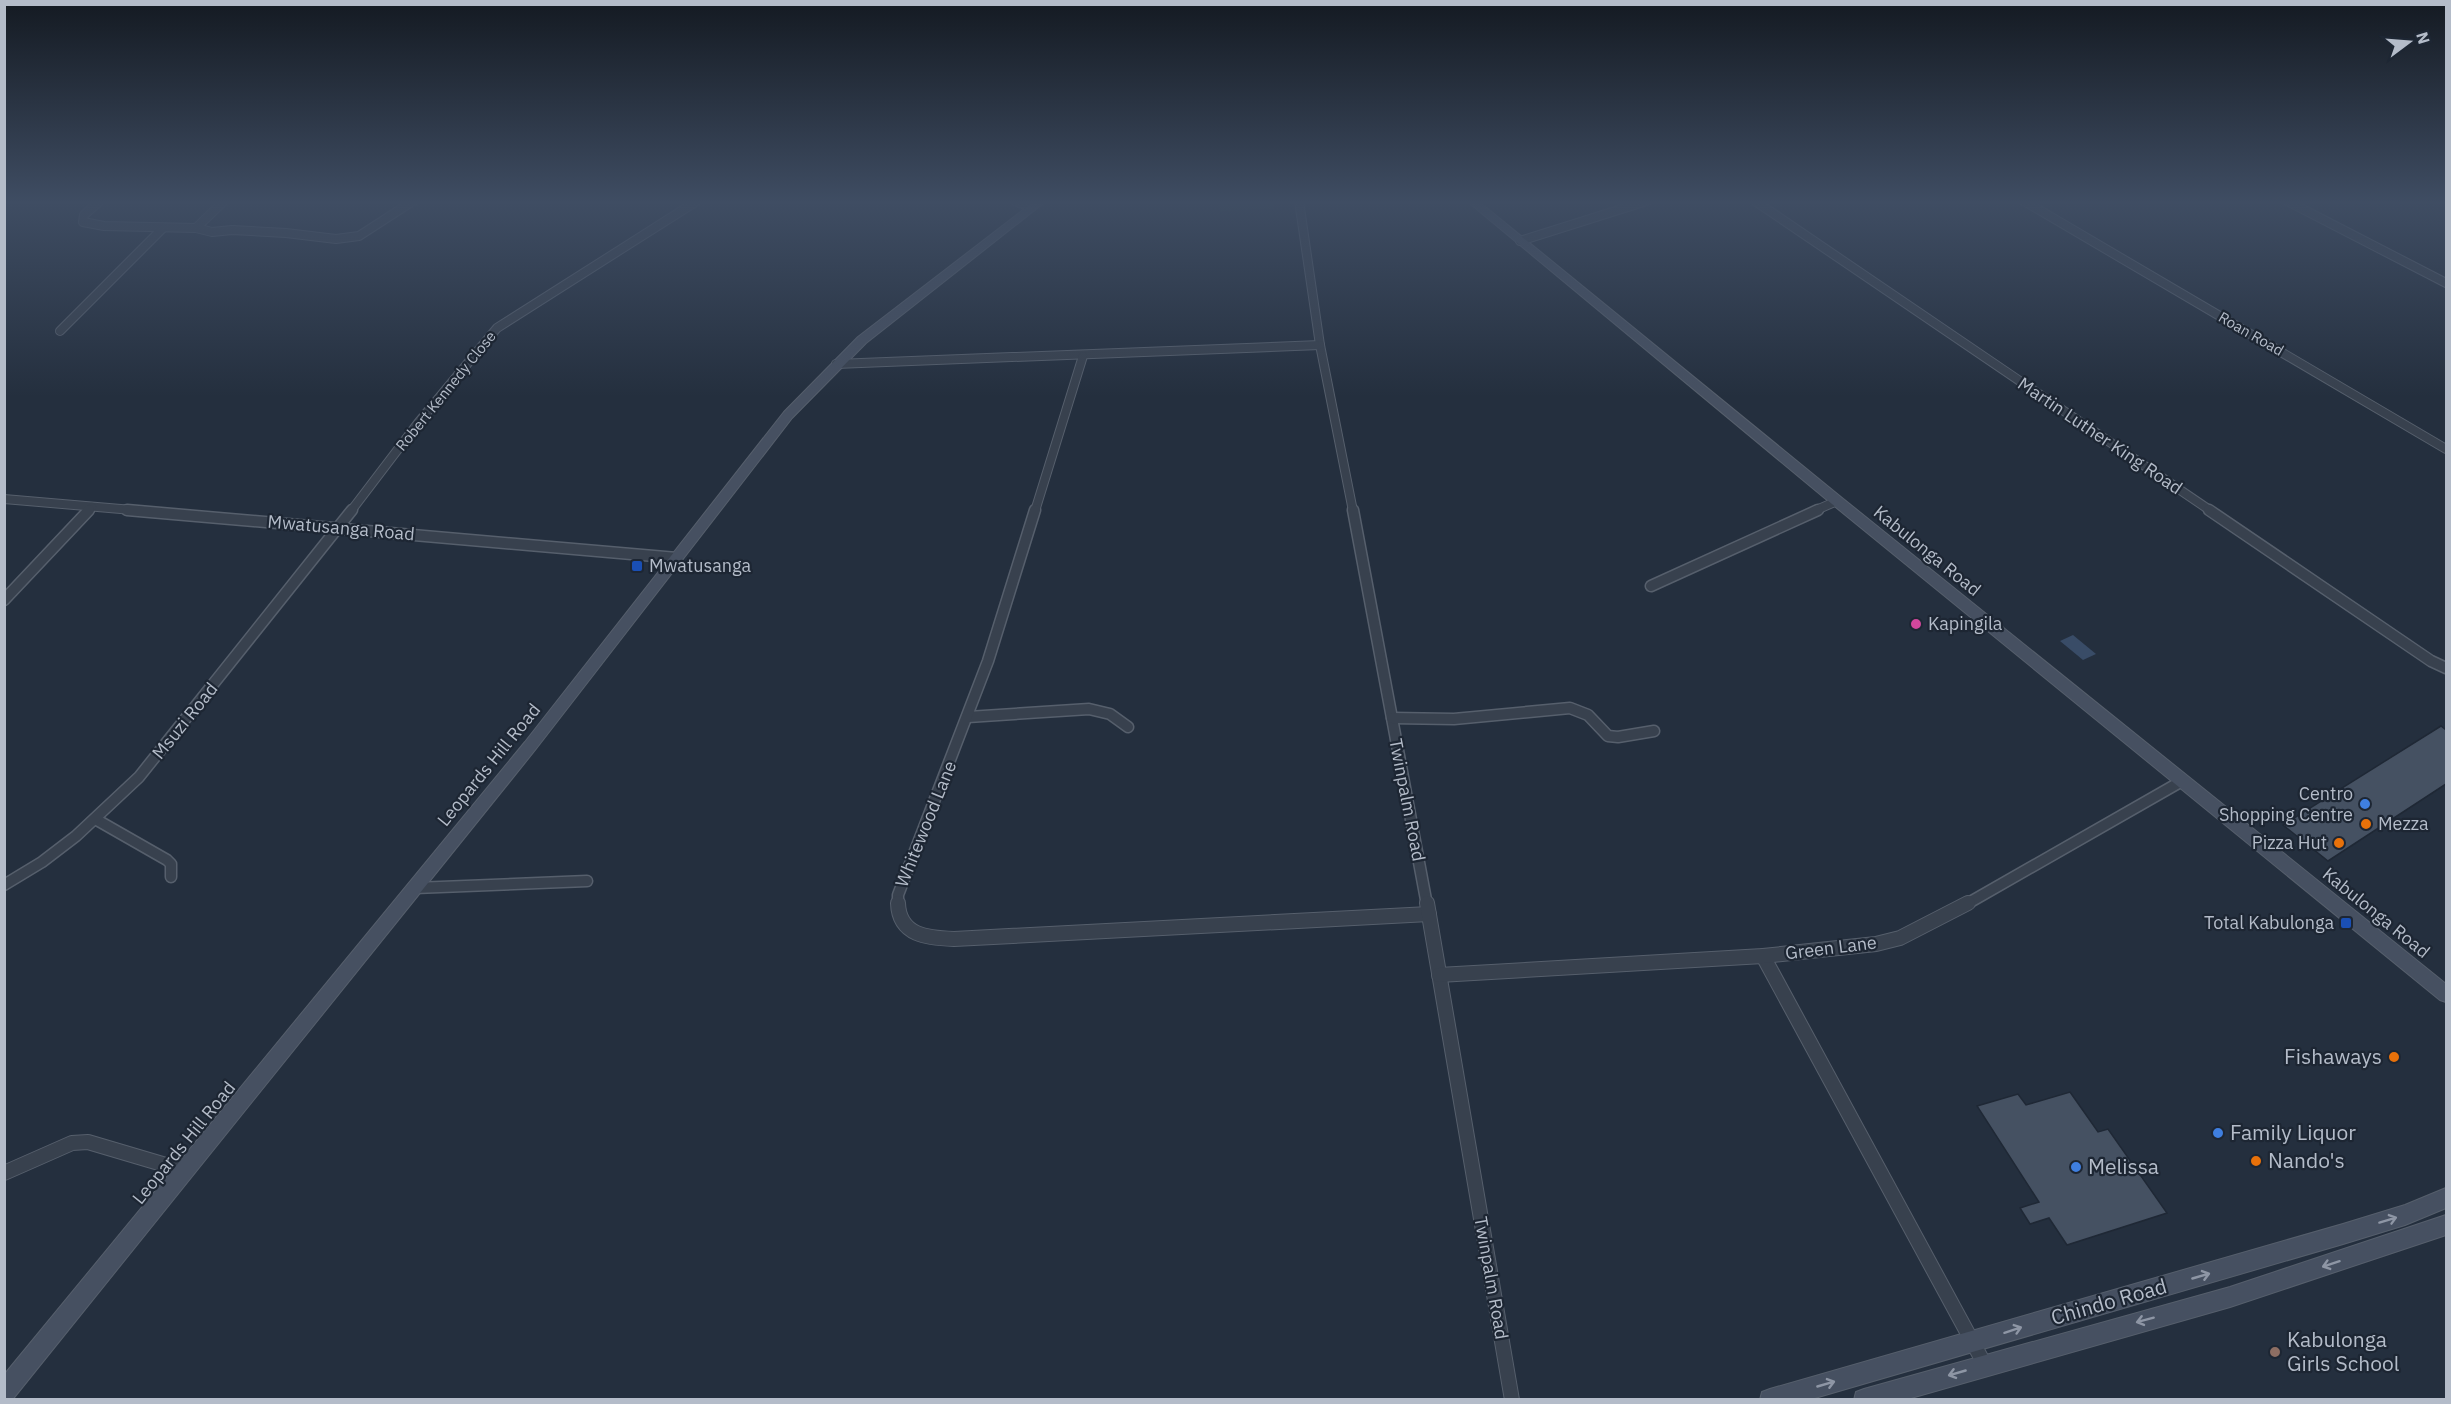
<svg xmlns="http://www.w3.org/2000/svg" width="2451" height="1404" font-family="'IBM Plex Sans',sans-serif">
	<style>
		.green { fill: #263c3f }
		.water { fill: #394c67 }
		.building { fill: #455162; stroke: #1f2835; stroke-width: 1.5 }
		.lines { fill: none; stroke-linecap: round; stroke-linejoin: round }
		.minor-far2-casing { stroke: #565f6c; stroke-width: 10 }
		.minor-far1-casing { stroke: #565f6c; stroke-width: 13 }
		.minor-casing { stroke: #565f6c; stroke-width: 16 }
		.secondary-casing { stroke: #565f6c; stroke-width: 2 }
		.minor-far2 { stroke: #38414e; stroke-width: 8 }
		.minor-far1 { stroke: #38414e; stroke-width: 10 }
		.minor { stroke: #38414e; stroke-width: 14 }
		.secondary { fill: #465061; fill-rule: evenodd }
		.oneway { stroke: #8e96a5 }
		.transit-dot { fill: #1a4fb4; stroke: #1d2633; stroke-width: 2 }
		.hotel-dot { fill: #d1479c; stroke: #1d2633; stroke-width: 2 }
		.shop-dot { fill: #3f7fe0; stroke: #1d2633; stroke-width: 2 }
		.food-dot { fill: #e8710a; stroke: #1d2633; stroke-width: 2 }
		.education-dot { fill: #8d6e63; stroke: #1d2633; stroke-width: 2 }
		.labels { text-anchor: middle; stroke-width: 4.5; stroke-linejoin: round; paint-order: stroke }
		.far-street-label { font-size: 15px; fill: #b4bcc9; stroke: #1d2633 }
		.street-label { font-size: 18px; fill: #b4bcc9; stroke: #1d2633 }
		.poi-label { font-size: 18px; fill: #b4bcc9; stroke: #1d2633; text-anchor: start }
		.near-poi-label { font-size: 21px; fill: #b4bcc9; stroke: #1d2633; text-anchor: start }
		.near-street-label { font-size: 21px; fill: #b4bcc9; stroke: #1d2633 }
	</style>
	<rect width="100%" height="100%" fill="#242f3e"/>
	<polygon class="green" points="1219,201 1273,201 1274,209 1220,211"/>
	<polygon class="water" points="2073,635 2096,654 2083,660 2060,641"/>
	<g class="building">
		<polygon points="2441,726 2446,730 2446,784 2328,861 2283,825"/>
		<polygon points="2070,1092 2098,1132 2108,1129 2167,1213 2067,1245 2049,1218 2030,1224 2020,1208 2039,1202 1977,1106 2018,1094 2026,1105"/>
	</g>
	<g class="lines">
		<defs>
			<g id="minor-far2">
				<polyline points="100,201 84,215 83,222 104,226 196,228 212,232 232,230 286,233 336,239 359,236 413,201"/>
				<polyline points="1014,201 1032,207"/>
				<polyline points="1299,201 1320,345 1353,511"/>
				<polyline points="1755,201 2211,511"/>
				<polyline points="2024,201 2446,449"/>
				<polyline points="2287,201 2446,283"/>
				<polyline points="196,228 224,201"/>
				<polyline points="1520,241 1647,201"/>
				<polyline points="60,331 163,228"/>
				<polyline points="836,364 1320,345"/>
				<polyline points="4,499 144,511"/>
				<polyline points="88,511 92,507"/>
				<polyline points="351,511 418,423 497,328 697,201"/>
				<polyline points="1035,511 1083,356"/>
				<polyline points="1814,511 1837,501"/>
			</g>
			<g id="minor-far1">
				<polyline points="127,510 677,558"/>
				<polyline points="1353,510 1427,905"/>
				<polyline points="2209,510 2431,661 2446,668"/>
				<polyline points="1651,586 1818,510"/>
				<polyline points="4,600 89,510"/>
				<polyline points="968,717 1089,709 1110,714 1128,727"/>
				<polyline points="1392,718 1454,719 1570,708 1588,715 1608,736 1618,737 1654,731"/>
				<polyline points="97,820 167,860 171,864 171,877"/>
				<polyline points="4,885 42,862 76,836 139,777 352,510"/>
				<polyline points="415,888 587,881"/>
				<polyline points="898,905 898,895 988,661 1035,510"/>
				<polyline points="1965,905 2182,781"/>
			</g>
			<g id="minor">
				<path d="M898,903C899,936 928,938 954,939L1429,914"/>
				<polyline points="1427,903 1512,1400"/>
				<polyline points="1763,956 1985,1365"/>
				<polyline points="1439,975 1763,956 1876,944 1900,938 1968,903"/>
				<polyline points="4,1173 72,1143 88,1142 186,1171"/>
			</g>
			<g id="secondary">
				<polygon points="1035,201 1046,201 866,343 792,418 535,750 12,1400 4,1400 4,1375 525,742 784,412 858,337"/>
				<polygon points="1467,201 1478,201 1842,498 2446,984 2446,1002 2440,1000 1832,504"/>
				<polygon points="2446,1188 2446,1208 2405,1225 2343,1244 1808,1400 1760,1400 1762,1392 1770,1389 2343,1224 2405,1205"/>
				<polygon points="2446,1215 2446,1235 2230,1307 1904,1400 1854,1400 1856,1392 1864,1389 2230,1287"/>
			</g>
		</defs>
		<use href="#minor-far2" class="minor-far2-casing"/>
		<use href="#minor-far1" class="minor-far1-casing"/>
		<use href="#minor" class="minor-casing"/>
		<use href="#secondary" class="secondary-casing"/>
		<use href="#minor-far2" class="minor-far2"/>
		<use href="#minor-far1" class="minor-far1"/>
		<use href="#minor" class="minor"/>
		<use href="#secondary" class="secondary"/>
	</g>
	<defs><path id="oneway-shaft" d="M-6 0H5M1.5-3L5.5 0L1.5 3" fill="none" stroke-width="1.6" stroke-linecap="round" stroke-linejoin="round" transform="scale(1.5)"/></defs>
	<g class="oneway">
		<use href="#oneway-shaft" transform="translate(2388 1220) rotate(-17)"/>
		<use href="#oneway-shaft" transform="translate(2331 1264) rotate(162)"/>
		<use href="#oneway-shaft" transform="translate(2201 1276) rotate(-16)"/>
		<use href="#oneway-shaft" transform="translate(2145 1320) rotate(165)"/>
		<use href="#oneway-shaft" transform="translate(2013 1330) rotate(-18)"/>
		<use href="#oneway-shaft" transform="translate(1957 1373) rotate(164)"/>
		<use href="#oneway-shaft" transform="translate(1826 1384) rotate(-16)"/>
	</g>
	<linearGradient id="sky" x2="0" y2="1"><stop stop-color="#141a22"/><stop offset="0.51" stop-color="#3f4d63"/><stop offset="1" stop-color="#3f4d63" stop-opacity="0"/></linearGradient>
	<rect width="2451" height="397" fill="url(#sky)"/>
	<g class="transit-dot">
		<rect x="631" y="560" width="12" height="12" rx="3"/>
		<rect x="2340" y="917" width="12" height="12" rx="3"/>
	</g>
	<circle class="hotel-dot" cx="1916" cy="624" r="6"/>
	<g class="shop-dot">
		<circle cx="2365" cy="804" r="6"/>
		<circle cx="2218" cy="1133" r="6"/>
		<circle cx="2076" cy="1167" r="6"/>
	</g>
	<g class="food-dot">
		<circle cx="2366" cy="824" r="6"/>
		<circle cx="2339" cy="843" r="6"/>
		<circle cx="2394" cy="1057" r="6"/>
		<circle cx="2256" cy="1161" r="6"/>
	</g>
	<circle class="education-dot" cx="2275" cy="1352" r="6"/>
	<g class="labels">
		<g class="far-street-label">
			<text transform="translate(2251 334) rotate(30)" y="5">Roan Road</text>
			<text transform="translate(446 391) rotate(-51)" y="5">Robert Kennedy Close</text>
		</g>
		<g class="street-label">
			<text transform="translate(2100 436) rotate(34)" y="6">Martin Luther King Road</text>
			<text transform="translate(341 528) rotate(5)" y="6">Mwatusanga Road</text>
			<text transform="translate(1927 551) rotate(39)" y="6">Kabulonga Road</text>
			<text transform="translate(185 721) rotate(-51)" y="6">Msuzi Road</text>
			<text transform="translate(489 765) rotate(-51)" y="6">Leopards Hill Road</text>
			<text transform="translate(1407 800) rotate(79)" y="6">Twinpalm Road</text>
			<text transform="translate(926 824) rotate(-68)" y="6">Whitewood Lane</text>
			<text transform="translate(2376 913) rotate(39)" y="6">Kabulonga Road</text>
			<text transform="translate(1831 948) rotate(-7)" y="6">Green Lane</text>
			<text transform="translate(184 1143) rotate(-51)" y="6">Leopards Hill Road</text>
			<text transform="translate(1491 1278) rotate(80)" y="6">Twinpalm Road</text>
		</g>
		<g class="poi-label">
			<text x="649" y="572">Mwatusanga</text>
			<text x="1928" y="630">Kapingila</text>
			<text x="2353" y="800" text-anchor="end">Centro<tspan x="2353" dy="21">Shopping Centre</tspan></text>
			<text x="2378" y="830">Mezza</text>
			<text x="2327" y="849" text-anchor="end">Pizza Hut</text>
			<text x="2334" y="929" text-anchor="end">Total Kabulonga</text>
		</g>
		<g class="near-poi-label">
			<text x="2382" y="1064" text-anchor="end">Fishaways</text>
			<text x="2230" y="1140">Family Liquor</text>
			<text x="2268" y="1168">Nando's</text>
			<text x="2088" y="1174">Melissa</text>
			<text x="2287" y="1347">Kabulonga<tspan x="2287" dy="24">Girls School</tspan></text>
		</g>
		<g class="near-street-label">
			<text transform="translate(2109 1302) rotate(-16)" y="7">Chindo Road</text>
		</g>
	</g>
	<rect width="2451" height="1404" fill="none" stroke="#b4bcc9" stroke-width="12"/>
	<g transform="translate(2409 42) rotate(74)" stroke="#1d2633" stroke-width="4.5" paint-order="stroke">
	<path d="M0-4.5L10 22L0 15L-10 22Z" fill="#b4bcc9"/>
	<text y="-9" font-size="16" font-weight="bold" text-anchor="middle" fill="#b4bcc9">N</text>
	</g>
</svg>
